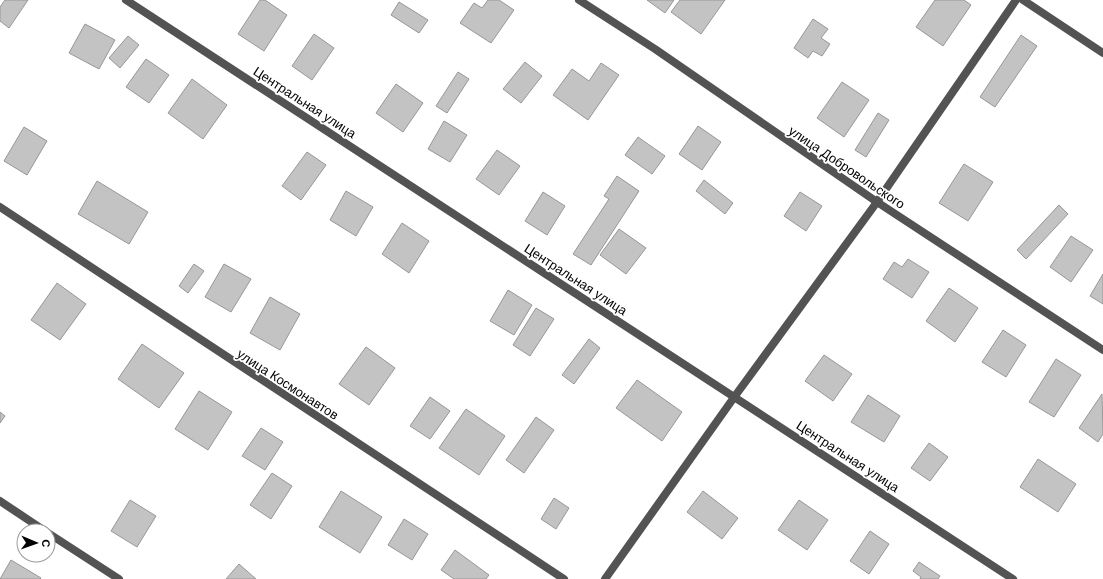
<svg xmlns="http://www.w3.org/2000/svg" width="1103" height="579" font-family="Helvetica,sans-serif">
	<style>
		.building { fill: #c3c3c3; stroke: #979797 }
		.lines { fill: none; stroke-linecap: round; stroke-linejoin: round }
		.street { stroke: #535353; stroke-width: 8 }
		.labels { text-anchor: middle; stroke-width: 3.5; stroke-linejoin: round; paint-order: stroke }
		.street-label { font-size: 13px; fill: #000; stroke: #fff }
	</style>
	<rect width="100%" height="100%" fill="#fff"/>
	<g class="building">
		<polygon points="5,0 28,0 9,28 0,21 0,7"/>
		<polygon points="260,0 265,0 287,15 264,51 238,34"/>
		<polygon points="488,0 499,0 514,10 491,43 460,23 474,3 482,8"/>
		<polygon points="647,0 674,0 665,13"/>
		<polygon points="680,0 725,0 701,34 671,12"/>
		<polygon points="935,0 964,0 971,5 943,46 916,27"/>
		<polygon points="399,2 428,20 419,33 391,15"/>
		<polygon points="813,19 828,29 821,38 830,44 822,56 813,51 808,58 794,48"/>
		<polygon points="85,24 115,40 99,69 69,53"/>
		<polygon points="314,34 334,48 312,80 292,66"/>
		<polygon points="1021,35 1037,46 995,107 980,97"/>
		<polygon points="128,36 139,45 120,68 109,58"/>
		<polygon points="146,59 169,75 149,103 126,87"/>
		<polygon points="525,62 542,76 521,103 503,89"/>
		<polygon points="601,63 619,75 588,120 553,95 572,69 589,81"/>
		<polygon points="458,72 469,79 447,113 436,106"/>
		<polygon points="192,79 227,105 203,139 168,113"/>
		<polygon points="842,82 869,100 844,137 817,118"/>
		<polygon points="396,84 423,103 403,132 376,113"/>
		<polygon points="878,113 889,120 866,157 855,150"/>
		<polygon points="444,121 467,135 450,162 428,149"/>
		<polygon points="698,126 721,142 702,170 679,154"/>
		<polygon points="24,127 47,141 27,175 4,161"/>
		<polygon points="638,137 665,156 652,174 625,155"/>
		<polygon points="497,150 520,166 499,195 476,179"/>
		<polygon points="307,152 326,165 301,200 282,186"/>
		<polygon points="964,164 993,182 968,221 939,203"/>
		<polygon points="617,176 639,191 591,265 573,254 609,199 604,196"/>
		<polygon points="704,180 733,203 725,214 696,191"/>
		<polygon points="97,181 148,212 129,244 78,214"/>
		<polygon points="346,191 373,207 356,236 330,220"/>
		<polygon points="543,192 565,206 547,235 525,221"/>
		<polygon points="800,192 822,206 806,231 784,216"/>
		<polygon points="1059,205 1068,214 1026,259 1017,250"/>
		<polygon points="402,223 429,241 409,273 382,254"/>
		<polygon points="619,229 646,248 626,274 600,255"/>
		<polygon points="1071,236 1093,250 1071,282 1050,267"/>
		<polygon points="908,259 929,272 912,298 883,279 894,262 902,267"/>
		<polygon points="194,264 204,271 188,293 179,286"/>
		<polygon points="224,264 251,279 231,312 205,297"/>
		<polygon points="1103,274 1103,304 1090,296"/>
		<polygon points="57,283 86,304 60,340 31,320"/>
		<polygon points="949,288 978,308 955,342 926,321"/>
		<polygon points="508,290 532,305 514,335 490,321"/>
		<polygon points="270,297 300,314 280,350 250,333"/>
		<polygon points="536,308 554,319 530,356 513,345"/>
		<polygon points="1003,330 1026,345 1006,377 982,362"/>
		<polygon points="589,339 600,348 574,384 562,375"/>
		<polygon points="142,344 184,373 159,408 118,379"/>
		<polygon points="366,347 395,368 369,405 339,384"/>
		<polygon points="824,355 852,374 833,401 805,381"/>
		<polygon points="1056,359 1081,375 1054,417 1029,402"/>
		<polygon points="637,380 682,412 662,441 616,408"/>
		<polygon points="199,391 232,412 208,450 175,429"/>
		<polygon points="1102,394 1103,434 1098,442 1079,428"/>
		<polygon points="868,395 900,416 884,442 851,422"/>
		<polygon points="430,397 450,411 430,439 410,426"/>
		<polygon points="466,409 505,436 479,475 439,448"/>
		<polygon points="0,412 5,416 0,423"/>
		<polygon points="536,417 554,430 524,473 506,460"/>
		<polygon points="261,428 283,442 265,470 242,456"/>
		<polygon points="929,443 948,457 930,481 911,468"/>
		<polygon points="1038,459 1076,484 1058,512 1020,487"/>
		<polygon points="272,473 292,486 271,519 250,505"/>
		<polygon points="341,491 382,517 360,553 319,527"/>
		<polygon points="703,491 738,518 722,539 687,512"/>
		<polygon points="554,498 569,508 556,529 541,519"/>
		<polygon points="130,500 156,516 137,547 111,531"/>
		<polygon points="799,500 828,520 807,550 778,530"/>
		<polygon points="404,519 428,534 412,560 388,545"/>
		<polygon points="870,531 889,544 869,574 850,561"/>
		<polygon points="455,550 489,575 486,579 454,579 441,570"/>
		<polygon points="11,560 41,578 40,579 0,579"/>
		<polygon points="919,562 940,576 938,579 920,579 921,577 913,571"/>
		<polygon points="239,564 256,579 226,579"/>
	</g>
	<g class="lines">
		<g class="street">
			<polyline points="126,0 1013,579"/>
			<polyline points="579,0 655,49 877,202 1103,350"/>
			<polyline points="1023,0 1103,53"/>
			<polyline points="0,207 564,579"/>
			<polyline points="0,501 45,531"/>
			<polyline points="48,533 119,579"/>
			<polyline points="605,579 735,396 877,202 1016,0"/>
		</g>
	</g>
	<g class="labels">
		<g class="street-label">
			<text transform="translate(305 102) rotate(33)" y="5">Центральная улица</text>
			<text transform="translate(847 167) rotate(34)" y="5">улица Добровольского</text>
			<text transform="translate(576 279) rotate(33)" y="5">Центральная улица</text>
			<text transform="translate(288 384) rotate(33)" y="5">улица Космонавтов</text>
			<text transform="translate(848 456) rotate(33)" y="5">Центральная улица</text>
		</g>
	</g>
	<g transform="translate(36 543) rotate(92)"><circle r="19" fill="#ffffff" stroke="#999999"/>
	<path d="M0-3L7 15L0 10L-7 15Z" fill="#000000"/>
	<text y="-6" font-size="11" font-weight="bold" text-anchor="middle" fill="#000000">С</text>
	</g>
</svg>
